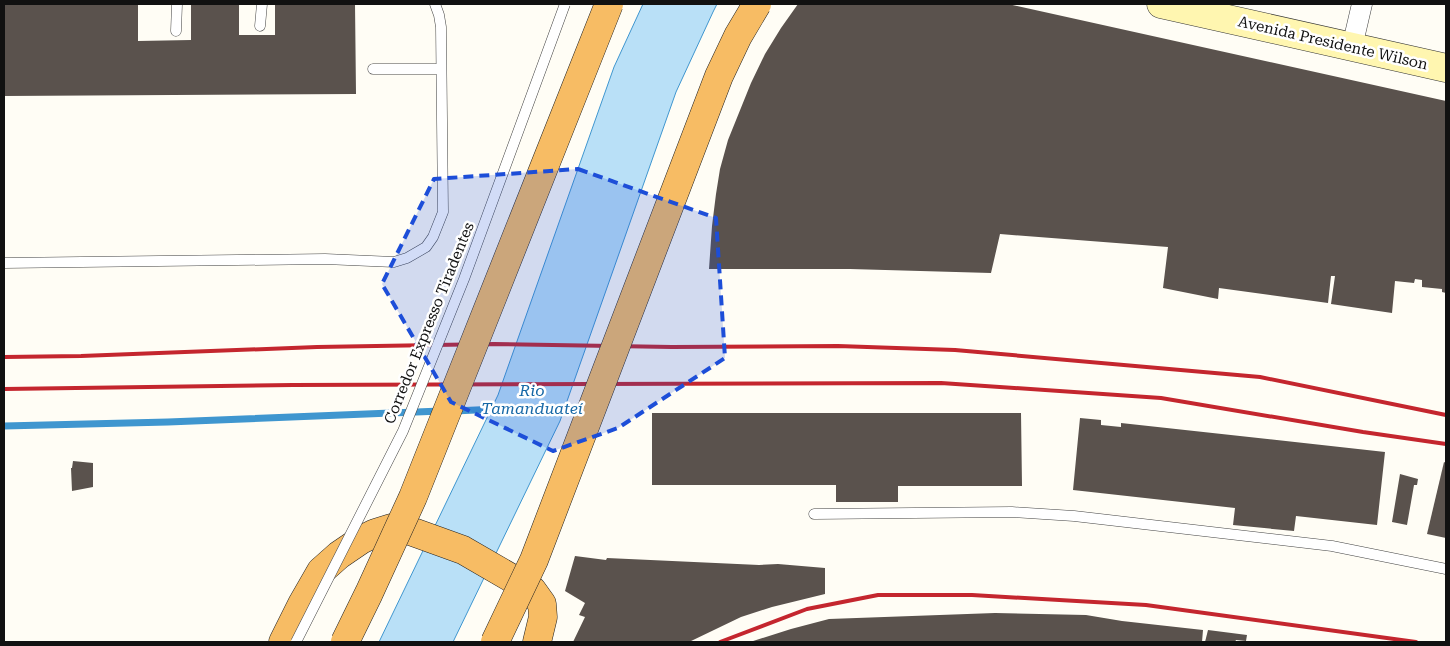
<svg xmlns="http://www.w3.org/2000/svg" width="1450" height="646" font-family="'Roboto Serif',serif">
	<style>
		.water { fill: #b9e0f7; stroke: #3f96cf }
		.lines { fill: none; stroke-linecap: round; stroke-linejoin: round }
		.stream { stroke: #3f96cf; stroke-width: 7 }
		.building { fill: #5a524d }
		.service-casing { stroke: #444; stroke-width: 11 }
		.minor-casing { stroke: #444; stroke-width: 21 }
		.secondary-casing { stroke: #333; stroke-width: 29 }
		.trunk-casing { stroke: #222; stroke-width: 29 }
		.service { stroke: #fff; stroke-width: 10 }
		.minor { stroke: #fff; stroke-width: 20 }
		.secondary { stroke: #fff6b0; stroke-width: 28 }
		.trunk { stroke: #f7bc64; stroke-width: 28 }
		.rail { stroke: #c4262e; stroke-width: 4 }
		.service-bridge-casing { stroke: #444; stroke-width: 11; stroke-linecap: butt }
		.trunk-bridge-casing { stroke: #222; stroke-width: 29; stroke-linecap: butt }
		.service-bridge { stroke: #fff; stroke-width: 10 }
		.trunk-bridge { stroke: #f7bc64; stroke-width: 28 }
		.marked { fill: #1d4ed8; fill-opacity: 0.2; stroke: #1d4ed8; stroke-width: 4; stroke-dasharray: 10 6; stroke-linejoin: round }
		.labels { text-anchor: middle; stroke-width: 5; stroke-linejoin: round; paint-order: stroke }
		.street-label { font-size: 15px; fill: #111; stroke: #fff }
		.water-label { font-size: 16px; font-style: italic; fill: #1768a6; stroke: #fff }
	</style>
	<rect width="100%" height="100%" fill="#fffdf5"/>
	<polygon class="water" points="643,4 717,4 713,12 676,92 560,421 453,642 379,642 498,395 614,67"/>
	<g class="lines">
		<g class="stream">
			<polyline points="454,411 498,409"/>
			<polyline points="4,426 168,422 441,411"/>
		</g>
	</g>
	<g class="building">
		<polygon points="138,4 138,41 191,40 191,4 239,4 239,35 275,35 275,4 355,4 356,94 4,96 4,5"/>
		<polygon points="798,4 1008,4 1446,101 1446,293 1442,292 1442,289 1422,287 1422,280 1415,279 1414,283 1395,281 1392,313 1331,304 1335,276 1331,276 1328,303 1219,288 1218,299 1163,288 1168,247 1000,234 991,273 850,269 709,269 712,226 716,194 720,169 728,140 751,83 765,54 781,28"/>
		<polygon points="652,413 1021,413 1022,486 898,486 898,502 836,502 836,485 652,485"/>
		<polygon points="1080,418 1101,420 1101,425 1121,427 1121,423 1385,452 1377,525 1296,516 1294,531 1233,525 1235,508 1073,490"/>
		<polygon points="73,461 93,463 93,487 72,491 71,468 72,468"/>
		<polygon points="1444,462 1446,463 1446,538 1427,534"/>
		<polygon points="1400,474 1418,479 1417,485 1414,485 1407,525 1392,522"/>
		<polygon points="575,556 606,560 607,558 759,565 778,564 825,568 825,594 772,607 741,617 689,642 573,642 585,617 579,615 585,603 565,591"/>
		<polygon points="995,613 1086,615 1122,621 1203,630 1202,642 750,642 791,629 829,619"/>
		<polygon points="1208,630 1247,635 1246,641 1236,640 1235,642 1205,642"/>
	</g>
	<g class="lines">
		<defs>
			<g id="service">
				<polyline points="260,26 262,4"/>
				<polyline points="176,31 177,4"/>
				<polyline points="373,69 441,69"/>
				<polyline points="4,263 325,259 394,262 407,258 426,247 433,237 443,212 441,27 439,15 435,4"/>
				<polyline points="814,514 1012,512 1074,516 1332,546 1446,569"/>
			</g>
			<polyline id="minor" points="1352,47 1362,4"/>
			<polyline id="secondary" points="1161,4 1446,68"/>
			<polyline id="trunk" points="283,642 302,604 321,571 339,555 361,540 375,533 391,528 402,528 463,550 532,590 542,604 543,617 537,642"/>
		</defs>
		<use href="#service" class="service-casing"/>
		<use href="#minor" class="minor-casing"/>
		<use href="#secondary" class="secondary-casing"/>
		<use href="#trunk" class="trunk-casing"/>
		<use href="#service" class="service"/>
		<use href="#minor" class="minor"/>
		<use href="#secondary" class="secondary"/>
		<use href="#trunk" class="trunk"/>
		<g class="rail">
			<polyline points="4,357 81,356 317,347 494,344 672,347 838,346 955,350 1260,377 1446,415"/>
			<polyline points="4,389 293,385 941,383 1161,398 1363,432 1446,444"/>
			<polyline points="720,642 807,609 878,595 972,595 1146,605 1416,642"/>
		</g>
		<defs>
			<polyline id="service-bridge" points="296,642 403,431 464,279 565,4"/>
			<g id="trunk-bridge">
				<polyline points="345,642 369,593 413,497 609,4"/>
				<polyline points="495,642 534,560 719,76 738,36 757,4"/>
			</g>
		</defs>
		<use href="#service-bridge" class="service-bridge-casing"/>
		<use href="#trunk-bridge" class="trunk-bridge-casing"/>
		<use href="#service-bridge" class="service-bridge"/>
		<use href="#trunk-bridge" class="trunk-bridge"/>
	</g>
	<path class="marked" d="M578,169L716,218L725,358L618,428L553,451L451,402L382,284L434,179Z"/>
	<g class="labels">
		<g class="street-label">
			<text transform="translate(1333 43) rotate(13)" y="5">Avenida Presidente Wilson</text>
			<text transform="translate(429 323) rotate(-68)" y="5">Corredor Expresso Tiradentes</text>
		</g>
		<g class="water-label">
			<text x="532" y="396">Rio<tspan x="532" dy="18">Tamanduateí</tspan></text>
		</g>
	</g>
	<rect width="1450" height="646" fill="none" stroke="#111111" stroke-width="10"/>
</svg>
